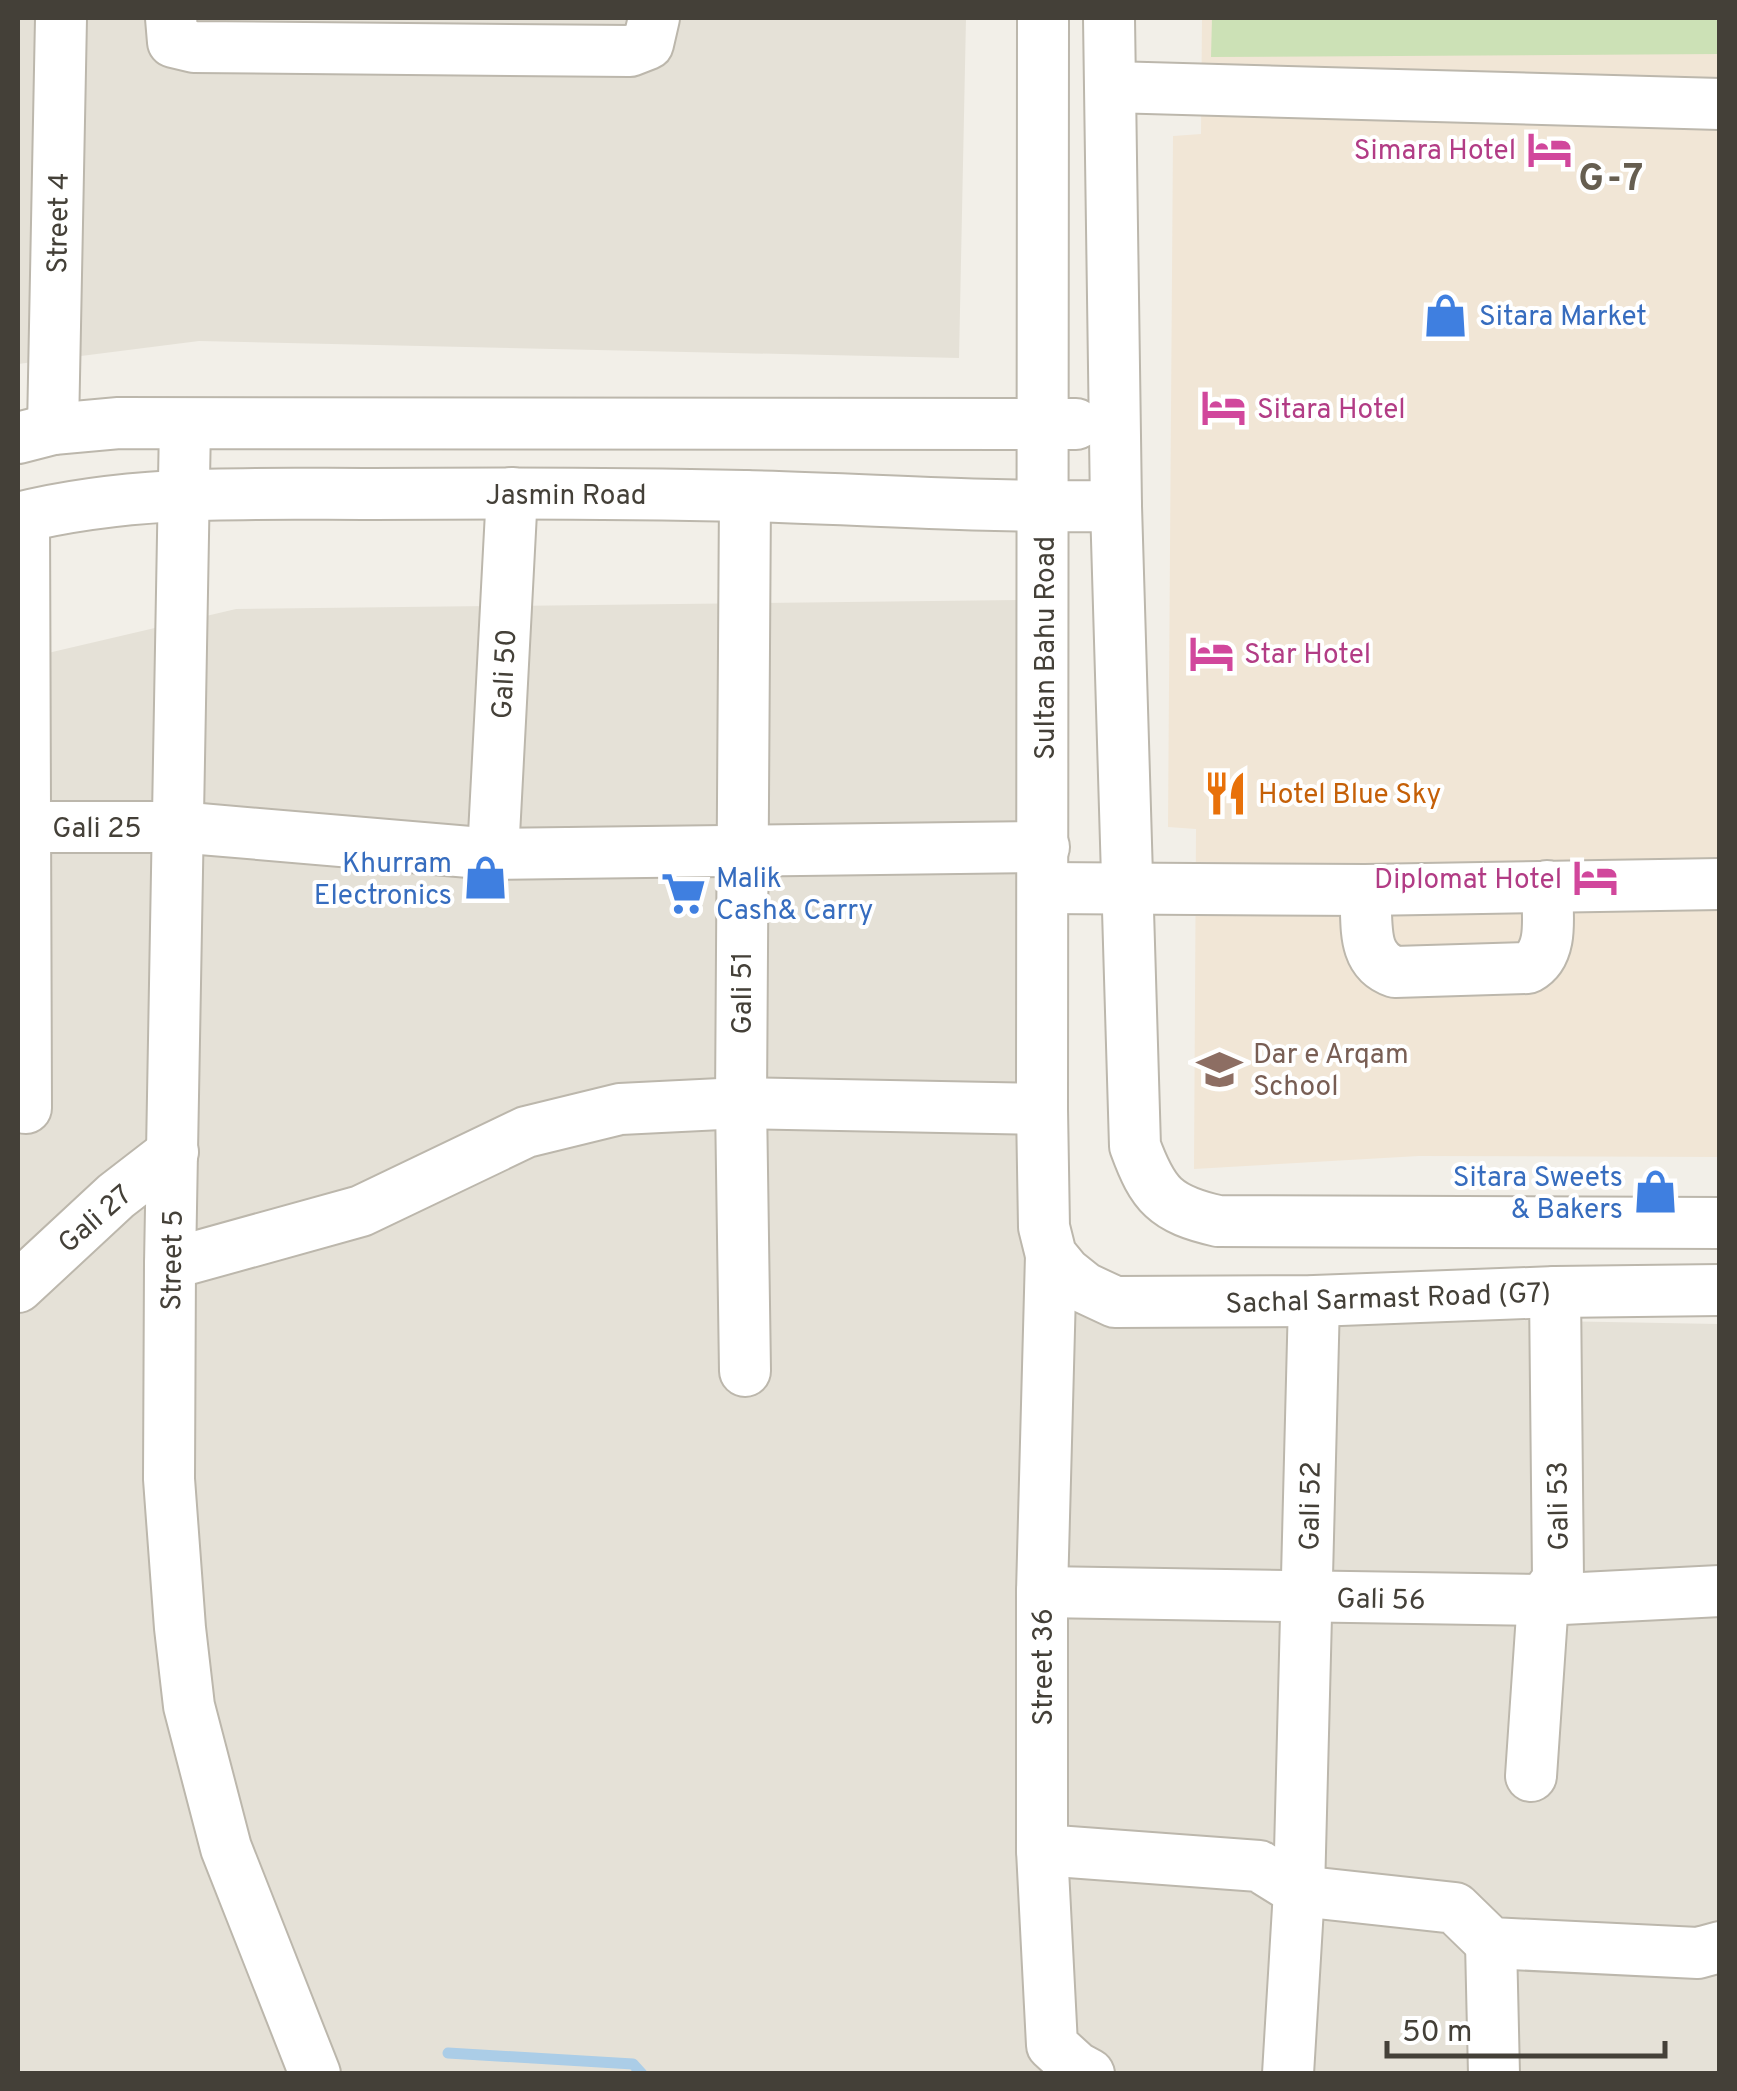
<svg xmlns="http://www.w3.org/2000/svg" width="1737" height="2091" font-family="Overpass,sans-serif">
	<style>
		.residential { fill: #e5e1d7 }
		.commercial { fill: #f1e6d6 }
		.green { fill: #cce1b6 }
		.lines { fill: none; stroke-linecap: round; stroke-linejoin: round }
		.stream { stroke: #abcde7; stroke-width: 11 }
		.minor-casing { stroke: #bcb7ac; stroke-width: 54 }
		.minor { stroke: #fff; stroke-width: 50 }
		.labels { text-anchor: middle; stroke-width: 8; stroke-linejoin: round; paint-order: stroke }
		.hotel-label { font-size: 28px; fill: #b23c85; stroke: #fff; text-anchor: end }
		.street-label { font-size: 28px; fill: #444038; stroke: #fff }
		.shop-label { font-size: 28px; fill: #366cbe; stroke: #fff; text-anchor: start }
		.food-label { font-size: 28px; fill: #c56008; stroke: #fff; text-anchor: start }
		.education-label { font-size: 28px; fill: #785e54; stroke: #fff; text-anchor: start }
		.district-label { font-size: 38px; font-weight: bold; letter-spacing: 2.5px; fill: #665e50; stroke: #fff }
	</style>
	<rect width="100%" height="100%" fill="#f2efe8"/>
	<g class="residential">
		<polygon points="18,18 966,18 959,358 199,341 18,364"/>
		<polygon points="1020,600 1036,1312 1719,1324 1719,2073 18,2073 18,660 236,609"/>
	</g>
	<polygon class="commercial" points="1202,18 1719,18 1719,1157 1419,1156 1194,1169 1196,829 1168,827 1173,136 1201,134"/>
	<polygon class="green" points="1212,18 1719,18 1719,54 1211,57"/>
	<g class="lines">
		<polyline class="stream" points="448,2053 633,2064 642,2074"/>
		<defs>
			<g id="minor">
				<polyline points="171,18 173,42 194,47 630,51 648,44 654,18"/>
				<polyline points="1043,18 1042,1109 1044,1227 1051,1255 1065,1272 1085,1288 1115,1302 1314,1301 1555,1292 1720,1290"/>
				<path d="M1109,18L1116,506L1135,1146C1153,1195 1165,1209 1218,1221L1720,1223"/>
				<polyline points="1111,87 1720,104"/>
				<polyline points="185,424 170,1264 169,1479 180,1628 189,1706 226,1848 315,2074"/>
				<polyline points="53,429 61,18"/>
				<polyline points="18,438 53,429 119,423 1076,424"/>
				<polyline points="24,517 26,1108"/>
				<path d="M18,518C133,489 255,494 372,494C496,493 620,493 744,496C868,499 992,508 1116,506"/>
				<polyline points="18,827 177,827 493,854 1044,847"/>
				<polyline points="493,854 512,493"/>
				<polyline points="1044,888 1365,890 1720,884"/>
				<path d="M1365,890C1368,923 1360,960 1395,972L1528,968C1555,953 1547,914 1547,886"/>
				<polyline points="1051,1255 1042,1592 1042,1850 1052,2045 1076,2067 1089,2074"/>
				<polyline points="170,1264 361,1211 526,1132 620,1109 741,1103 1042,1109"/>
				<polyline points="18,1287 116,1196 173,1152"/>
				<polyline points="745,1371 741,1103 745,496"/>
				<polyline points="1042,1592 1543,1600 1720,1591"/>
				<polyline points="1531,1776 1543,1600 1558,1579 1555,1292"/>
				<polyline points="1042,1850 1259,1866 1299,1891 1455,1908 1491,1943 1698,1953 1720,1947"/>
				<polyline points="1491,1943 1494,2074"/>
				<polyline points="1288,2074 1299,1891 1314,1301"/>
			</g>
		</defs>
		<use href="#minor" class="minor-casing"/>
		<use href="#minor" class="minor"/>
	</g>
	<defs>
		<symbol id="hotel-bare" viewBox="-9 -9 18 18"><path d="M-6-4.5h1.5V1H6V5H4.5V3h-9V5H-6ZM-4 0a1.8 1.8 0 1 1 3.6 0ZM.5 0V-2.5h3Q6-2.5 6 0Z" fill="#d1479c" stroke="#fff" stroke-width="2.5" paint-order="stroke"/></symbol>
		<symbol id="shop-bare" viewBox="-9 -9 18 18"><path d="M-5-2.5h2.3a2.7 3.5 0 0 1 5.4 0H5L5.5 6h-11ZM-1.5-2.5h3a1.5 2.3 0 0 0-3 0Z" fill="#3f7fe0" stroke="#fff" stroke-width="2.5" paint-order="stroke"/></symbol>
		<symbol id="restaurant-bare" viewBox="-9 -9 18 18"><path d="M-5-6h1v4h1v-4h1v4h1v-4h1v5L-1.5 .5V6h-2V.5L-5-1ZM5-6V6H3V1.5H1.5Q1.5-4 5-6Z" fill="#e8710a" stroke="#fff" stroke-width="2.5" paint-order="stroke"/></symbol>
		<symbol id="supermarket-bare" viewBox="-9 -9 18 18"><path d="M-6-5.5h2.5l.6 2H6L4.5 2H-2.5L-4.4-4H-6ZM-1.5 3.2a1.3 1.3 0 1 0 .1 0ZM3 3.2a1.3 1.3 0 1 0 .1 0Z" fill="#3f7fe0" stroke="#fff" stroke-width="2.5" paint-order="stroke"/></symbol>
		<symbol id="school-bare" viewBox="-9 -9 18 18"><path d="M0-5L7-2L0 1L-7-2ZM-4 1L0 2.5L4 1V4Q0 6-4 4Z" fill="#8d6e63" stroke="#fff" stroke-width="2.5" paint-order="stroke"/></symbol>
	</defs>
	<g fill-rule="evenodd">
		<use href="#hotel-bare" x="1518" y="118" width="63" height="63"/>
		<use href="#shop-bare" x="1414" y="284" width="63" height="63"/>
		<use href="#hotel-bare" x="1192" y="376" width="63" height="63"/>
		<use href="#hotel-bare" x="1180" y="622" width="63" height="63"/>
		<use href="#restaurant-bare" x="1194" y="762" width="63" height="63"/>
		<use href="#shop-bare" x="454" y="846" width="63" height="63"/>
		<use href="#hotel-bare" x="1564" y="846" width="63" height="63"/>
		<use href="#supermarket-bare" x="652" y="862" width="63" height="63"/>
		<use href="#school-bare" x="1188" y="1038" width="63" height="63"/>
		<use href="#shop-bare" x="1624" y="1160" width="63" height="63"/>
	</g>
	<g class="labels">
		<g class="hotel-label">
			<text x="1516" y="159">Simara Hotel</text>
			<text x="1257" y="418" text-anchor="start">Sitara Hotel</text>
			<text x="1244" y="663" text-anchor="start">Star Hotel</text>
			<text x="1562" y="888">Diplomat Hotel</text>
		</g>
		<g class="street-label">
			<text transform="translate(57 223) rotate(-89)" y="10">Street 4</text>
			<text x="566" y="504">Jasmin Road</text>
			<text transform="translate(1044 648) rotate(-90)" y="10">Sultan Bahu Road</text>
			<text transform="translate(503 674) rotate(-87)" y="10">Gali 50</text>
			<text x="97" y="837">Gali 25</text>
			<text transform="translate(741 993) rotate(-90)" y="10">Gali 51</text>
			<text transform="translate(94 1218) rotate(-41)" y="10">Gali 27</text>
			<text transform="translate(171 1260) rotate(-89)" y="10">Street 5</text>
			<text transform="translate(1388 1297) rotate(-2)" y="10">Sachal Sarmast Road (G7)</text>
			<text transform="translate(1309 1506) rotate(-89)" y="10">Gali 52</text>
			<text transform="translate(1557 1506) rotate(-91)" y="10">Gali 53</text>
			<text transform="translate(1381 1598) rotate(1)" y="10">Gali 56</text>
			<text transform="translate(1042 1667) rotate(-90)" y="10">Street 36</text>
		</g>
		<g class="shop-label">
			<text x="1479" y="325">Sitara Market</text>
			<text x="452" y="872" text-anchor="end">Khurram<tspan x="452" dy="32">Electronics</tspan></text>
			<text x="716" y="887">Malik<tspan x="716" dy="32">Cash&amp; Carry</tspan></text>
			<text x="1623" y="1186" text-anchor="end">Sitara Sweets<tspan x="1623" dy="32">&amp; Bakers</tspan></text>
		</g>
		<g class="food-label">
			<text x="1258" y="803">Hotel Blue Sky</text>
		</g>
		<g class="education-label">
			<text x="1253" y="1063">Dar e Arqam<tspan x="1253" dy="32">School</tspan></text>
		</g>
		<g class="district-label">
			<text x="1612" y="190">G-7</text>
		</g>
	</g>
	<rect width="1737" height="2091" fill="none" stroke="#444038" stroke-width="40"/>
	<path d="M1387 2041v15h278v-15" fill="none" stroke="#444038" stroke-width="5"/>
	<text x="1402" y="2041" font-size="30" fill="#444038" stroke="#ffffff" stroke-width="8" paint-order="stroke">50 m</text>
</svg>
